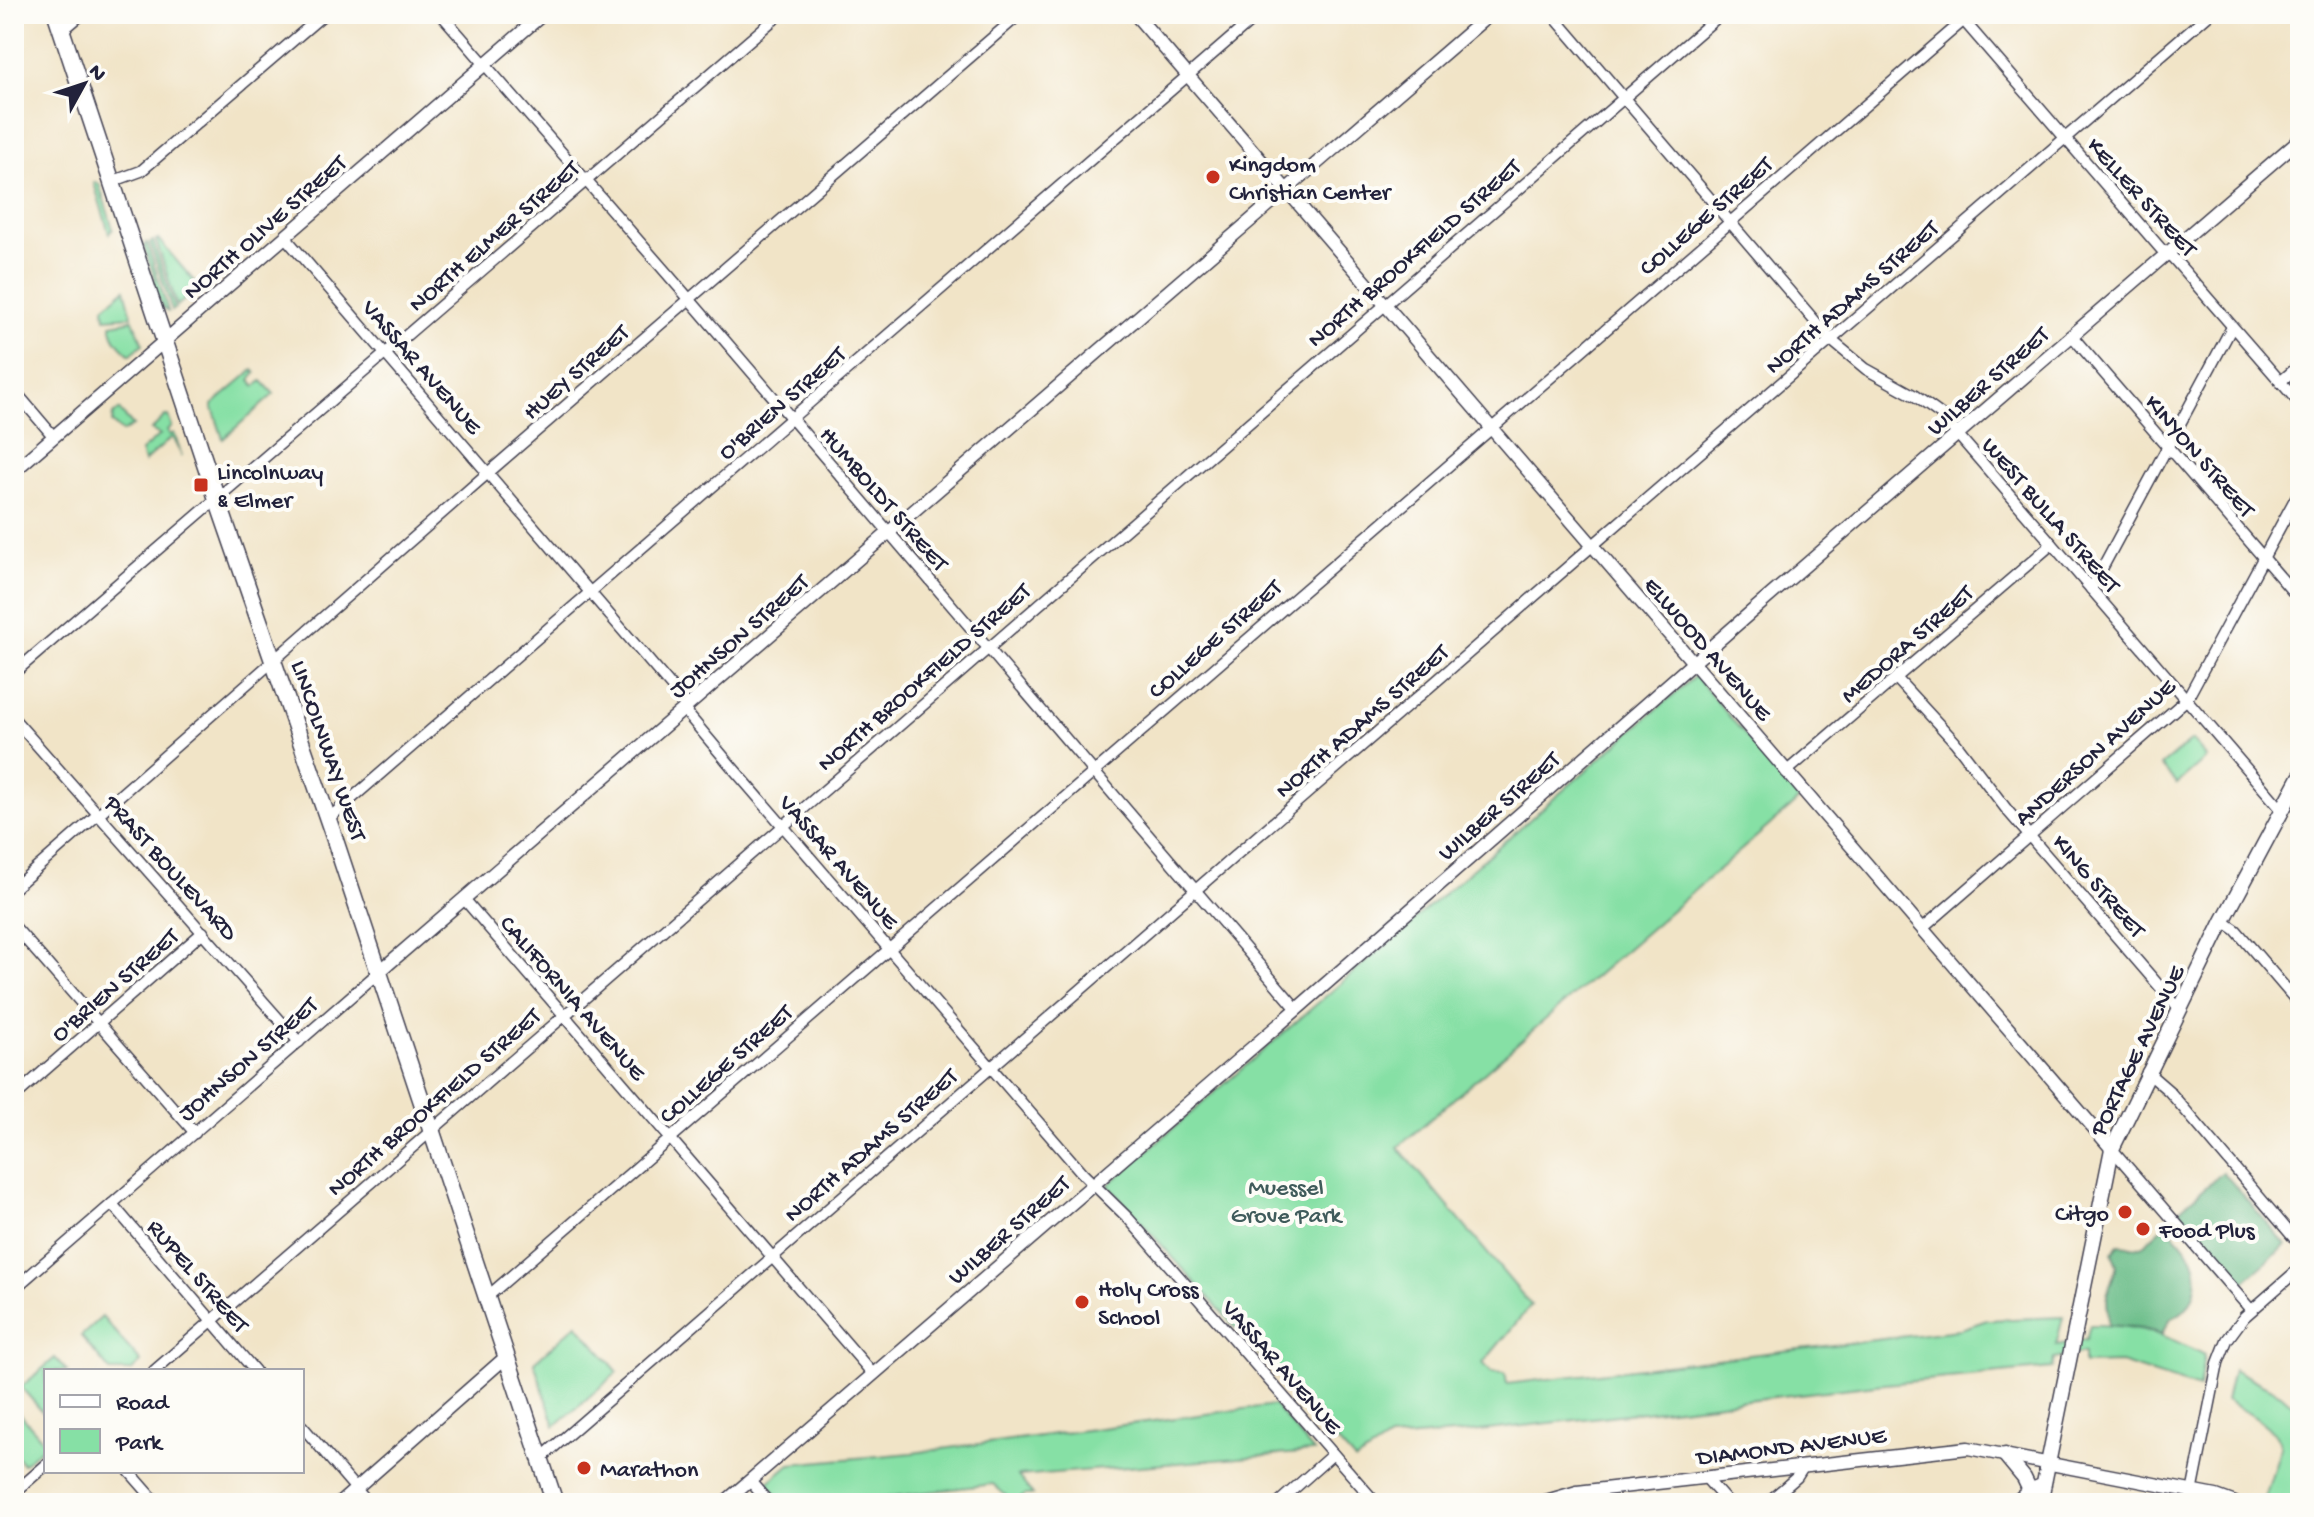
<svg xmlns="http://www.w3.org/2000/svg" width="2314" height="1517" font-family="'Gochi Hand',sans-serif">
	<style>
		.green { fill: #86e0a5; stroke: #548170; stroke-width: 2 }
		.forest { fill: #6cbe8a; stroke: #477062; stroke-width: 2 }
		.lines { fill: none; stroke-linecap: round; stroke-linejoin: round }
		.minor-casing { stroke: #413f50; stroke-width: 13 }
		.tertiary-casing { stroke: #413f50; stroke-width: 15 }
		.secondary-casing { stroke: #413f50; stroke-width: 17 }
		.primary-casing { stroke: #413f50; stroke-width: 19 }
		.minor { stroke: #fff; stroke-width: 10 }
		.tertiary { stroke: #fff; stroke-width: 12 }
		.secondary { stroke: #fff; stroke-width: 14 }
		.primary { stroke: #fff; stroke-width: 16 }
		.poi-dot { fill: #c8321e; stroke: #fdfcf7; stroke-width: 3 }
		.labels { text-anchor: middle; stroke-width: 8; stroke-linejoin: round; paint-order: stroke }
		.poi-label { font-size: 24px; fill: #22223b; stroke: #fdfcf7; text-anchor: start }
		.street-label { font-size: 24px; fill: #22223b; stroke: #fdfcf7 }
		.park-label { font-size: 24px; fill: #405b5b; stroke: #fdfcf7 }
	</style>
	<rect width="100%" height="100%" fill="#fdfcf7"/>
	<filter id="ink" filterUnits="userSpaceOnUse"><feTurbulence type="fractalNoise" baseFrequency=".0125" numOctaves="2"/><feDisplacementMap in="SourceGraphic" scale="16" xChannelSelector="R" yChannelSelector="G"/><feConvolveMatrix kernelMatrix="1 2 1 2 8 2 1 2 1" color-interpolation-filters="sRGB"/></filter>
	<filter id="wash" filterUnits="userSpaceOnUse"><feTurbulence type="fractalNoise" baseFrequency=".006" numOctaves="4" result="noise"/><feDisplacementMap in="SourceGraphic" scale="32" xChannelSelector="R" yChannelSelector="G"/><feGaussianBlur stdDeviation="1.8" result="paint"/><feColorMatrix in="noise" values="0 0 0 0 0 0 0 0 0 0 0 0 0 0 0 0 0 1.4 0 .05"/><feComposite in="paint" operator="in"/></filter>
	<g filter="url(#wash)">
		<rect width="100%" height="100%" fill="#f1e4c7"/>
		<g class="green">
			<polygon points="96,182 99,184 113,229 109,233 94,183"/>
			<polygon points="158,239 199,287 177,306 156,240"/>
			<polygon points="153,241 175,308 172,310 150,243"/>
			<polygon points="147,243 168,311 163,308 153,284 155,279 144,247"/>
			<polygon points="125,289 132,316 105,318 104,307"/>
			<path d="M133,320L143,344L130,355C121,347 110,337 111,324Z"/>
			<polygon points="253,370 256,373 250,380 255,386 262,381 274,394 223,439 212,405"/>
			<polygon points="119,410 133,426 122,432 112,423 113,415"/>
			<polygon points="165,416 168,416 172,427 167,431 170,435 174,433 182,456 172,437 144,462 141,451 160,435 151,430"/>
			<path d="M1695,676L1800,799L1398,1147L1531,1305L1483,1363L1491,1372L1505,1373L1507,1384L1958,1330L1987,1320L2063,1317L2056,1345L2086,1340L2090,1325C2136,1324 2163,1333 2204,1355L2199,1388L2121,1363L2084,1364V1353L2054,1359L2052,1368L1885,1384L1454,1434L1389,1439L1355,1461L1108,1185Z"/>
			<polygon points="2192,740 2207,758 2177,784 2161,766"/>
			<polygon points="102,1317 141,1362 131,1371 110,1371 81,1336"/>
			<polygon points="577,1324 618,1372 555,1426 534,1362"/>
			<polygon points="55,1358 67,1371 46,1371 46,1416 21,1387"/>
			<path d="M2233,1369L2281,1394L2300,1411V1482L2289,1503H2268L2264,1501L2281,1446C2275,1425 2243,1411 2226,1400Z"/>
			<polygon points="1274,1405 1314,1452 1018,1476 1033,1495 1025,1495 1014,1503 993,1484 837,1503 785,1503 767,1483 790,1464 912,1453"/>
			<polygon points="14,1407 46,1444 23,1464 14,1453"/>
		</g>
		<g class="forest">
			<polygon points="2223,1172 2286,1245 2240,1285 2177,1212"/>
			<path d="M2166,1224C2174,1234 2184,1243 2190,1254C2203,1276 2196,1310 2171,1318L2162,1334L2143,1328L2108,1325L2107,1295L2117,1265L2112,1253L2118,1245L2141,1247Z"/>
		</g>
	</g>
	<g filter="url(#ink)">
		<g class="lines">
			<defs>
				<g id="minor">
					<polyline points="441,14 697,308 1297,1009"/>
					<polyline points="1552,14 1831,340 1866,369 1915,396 1940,414 2282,810"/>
					<polyline points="1958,14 2161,249 2173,258 2300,404"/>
					<polyline points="62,31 82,14"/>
					<polyline points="111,182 141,171 324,14"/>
					<polyline points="285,237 680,697 690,717 732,767 1083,1174 1128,1218 1376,1503"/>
					<polyline points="2072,336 2300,600"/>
					<polyline points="2280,382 2300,365"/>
					<polyline points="14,390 54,437"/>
					<polyline points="2091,589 2232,327"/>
					<polyline points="14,673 780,14"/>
					<polyline points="1896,678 1955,742 2007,810 2179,1009"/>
					<polyline points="14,719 299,1042"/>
					<polyline points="1786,772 2052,544"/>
					<polyline points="328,819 1259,14"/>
					<polyline points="14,888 489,472 1020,14"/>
					<polyline points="465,900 873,1374"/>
					<polyline points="2223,921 2236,930 2300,1005"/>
					<polyline points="14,926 195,1133"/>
					<polyline points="1923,928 2187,699 2300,490"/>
					<polyline points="2147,1072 2169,1091 2300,1245"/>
					<polyline points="14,1097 203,932"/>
					<polyline points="2112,1149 2251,1310"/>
					<polyline points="112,1204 255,1371"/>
					<polyline points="14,1289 379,972"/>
					<polyline points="487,1297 1971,14"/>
					<polyline points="154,1371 1721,14"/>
					<polyline points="302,1426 368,1503"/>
					<polyline points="540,1459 1592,546 2209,14"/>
					<polyline points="129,1471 157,1503"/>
					<polyline points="1705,1477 1728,1503"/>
					<polyline points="750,1481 769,1503"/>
					<polyline points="14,1493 46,1465"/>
					<polyline points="1278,1503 1333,1454"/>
					<polyline points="1767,1503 1797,1477 1804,1466"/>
					<polyline points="2013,1503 2029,1489 2044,1483"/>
					<polyline points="2190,1503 2218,1363 2227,1340 2244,1317 2300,1268"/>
				</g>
				<g id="tertiary">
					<polyline points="1135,14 2112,1149"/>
					<polyline points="14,471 543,14"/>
					<polyline points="379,972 1490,14"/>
					<polyline points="340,1503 506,1357"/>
					<polyline points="724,1503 1297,1009 1750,613 2300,139"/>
					<polyline points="1539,1503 1577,1492 1968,1448 2216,1496 2235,1503"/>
				</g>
				<g id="secondary">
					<polyline points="2005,1455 2024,1478 2036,1503"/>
					<polyline points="2040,1503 2112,1149 2223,921 2300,777"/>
				</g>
				<polyline id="primary" points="56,14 217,499 333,834 555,1503"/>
			</defs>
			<use href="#minor" class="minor-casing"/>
			<use href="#tertiary" class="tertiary-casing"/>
			<use href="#secondary" class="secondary-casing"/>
			<use href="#primary" class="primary-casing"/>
			<use href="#minor" class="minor"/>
			<use href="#tertiary" class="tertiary"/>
			<use href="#secondary" class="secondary"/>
			<use href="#primary" class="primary"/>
		</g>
	</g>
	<g class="poi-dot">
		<circle cx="1213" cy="177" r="8"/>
		<rect x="193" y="477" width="16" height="16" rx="4"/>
		<circle cx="2125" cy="1212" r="8"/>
		<circle cx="2143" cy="1229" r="8"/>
		<circle cx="1082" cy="1302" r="8"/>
		<circle cx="584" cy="1468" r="8"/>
	</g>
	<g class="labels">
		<g class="poi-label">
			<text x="1229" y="171">Kingdom<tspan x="1229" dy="28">Christian Center</tspan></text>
			<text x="217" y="479">Lincolnway<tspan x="217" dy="28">&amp; Elmer</tspan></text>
			<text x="2109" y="1220" text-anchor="end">Citgo</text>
			<text x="2159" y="1237">Food Plus</text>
			<text x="1098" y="1296">Holy Cross<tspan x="1098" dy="28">School</tspan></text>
			<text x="600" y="1476">Marathon</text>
		</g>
		<g class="street-label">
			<text transform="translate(2143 196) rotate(48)" y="8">KELLER STREET</text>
			<text transform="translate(1705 215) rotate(-41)" y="8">COLLEGE STREET</text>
			<text transform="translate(264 226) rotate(-41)" y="8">NORTH OLIVE STREET</text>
			<text transform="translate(493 235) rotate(-41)" y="8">NORTH ELMER STREET</text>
			<text transform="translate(1413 252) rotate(-41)" y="8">NORTH BROOKFIELD STREET</text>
			<text transform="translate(1851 296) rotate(-41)" y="8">NORTH ADAMS STREET</text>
			<text transform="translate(423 366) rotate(49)" y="8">VASSAR AVENUE</text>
			<text transform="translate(575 371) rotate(-41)" y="8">HUEY STREET</text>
			<text transform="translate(1987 380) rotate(-41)" y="8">WILBER STREET</text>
			<text transform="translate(781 402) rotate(-41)" y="8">O'BRIEN STREET</text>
			<text transform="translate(2201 455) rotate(49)" y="8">KINYON STREET</text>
			<text transform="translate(885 498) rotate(49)" y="8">HUMBOLDT STREET</text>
			<text transform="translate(2052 514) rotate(49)" y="8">WEST BULLA STREET</text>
			<text transform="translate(738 635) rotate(-41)" y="8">JOHNSON STREET</text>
			<text transform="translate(1214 638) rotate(-41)" y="8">COLLEGE STREET</text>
			<text transform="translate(1906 643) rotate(-41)" y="8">MEDORA STREET</text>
			<text transform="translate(1709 648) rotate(49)" y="8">ELWOOD AVENUE</text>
			<text transform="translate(923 676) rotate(-41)" y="8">NORTH BROOKFIELD STREET</text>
			<text transform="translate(1361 720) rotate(-41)" y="8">NORTH ADAMS STREET</text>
			<text transform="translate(330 750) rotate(71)" y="8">LINCOLNWAY WEST</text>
			<text transform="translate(2094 751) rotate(-42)" y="8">ANDERSON AVENUE</text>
			<text transform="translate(1498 805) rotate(-41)" y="8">WILBER STREET</text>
			<text transform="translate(840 861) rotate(49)" y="8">VASSAR AVENUE</text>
			<text transform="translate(172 867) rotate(48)" y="8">PRAST BOULEVARD</text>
			<text transform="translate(2100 885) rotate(49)" y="8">KING STREET</text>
			<text transform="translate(114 984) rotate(-41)" y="8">O'BRIEN STREET</text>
			<text transform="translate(574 997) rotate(49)" y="8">CALIFORNIA AVENUE</text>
			<text transform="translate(2136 1050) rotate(-64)" y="8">PORTAGE AVENUE</text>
			<text transform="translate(247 1058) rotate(-41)" y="8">JOHNSON STREET</text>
			<text transform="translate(725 1063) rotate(-41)" y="8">COLLEGE STREET</text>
			<text transform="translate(433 1101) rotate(-41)" y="8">NORTH BROOKFIELD STREET</text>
			<text transform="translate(870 1144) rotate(-41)" y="8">NORTH ADAMS STREET</text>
			<text transform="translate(1008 1229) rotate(-41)" y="8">WILBER STREET</text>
			<text transform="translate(199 1275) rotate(49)" y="8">RUPEL STREET</text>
			<text transform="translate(1283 1366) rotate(49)" y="8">VASSAR AVENUE</text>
			<text transform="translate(1791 1445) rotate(-7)" y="8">DIAMOND AVENUE</text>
		</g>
		<g class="park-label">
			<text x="1286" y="1194">Muessel<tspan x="1286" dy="28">Grove Park</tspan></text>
		</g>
	</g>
	<rect width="2314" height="1517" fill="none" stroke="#fdfcf7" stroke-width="48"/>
	<rect x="44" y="1369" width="260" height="104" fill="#fdfcf7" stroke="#a5a5ac" stroke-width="2"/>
	<rect x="60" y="1395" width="40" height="12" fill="#ffffff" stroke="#a5a5ac" stroke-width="2"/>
	<text x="116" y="1409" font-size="24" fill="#22223b">Road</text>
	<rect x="60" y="1429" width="40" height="24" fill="#86e0a5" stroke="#a5a5ac" stroke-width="2"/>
	<text x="116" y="1449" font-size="24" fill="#22223b">Park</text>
	<g transform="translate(84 84) rotate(50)" stroke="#fdfcf7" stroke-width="6" paint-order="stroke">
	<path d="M0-6L14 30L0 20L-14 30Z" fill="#22223b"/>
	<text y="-12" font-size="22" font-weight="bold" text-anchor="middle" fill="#22223b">N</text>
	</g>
</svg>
